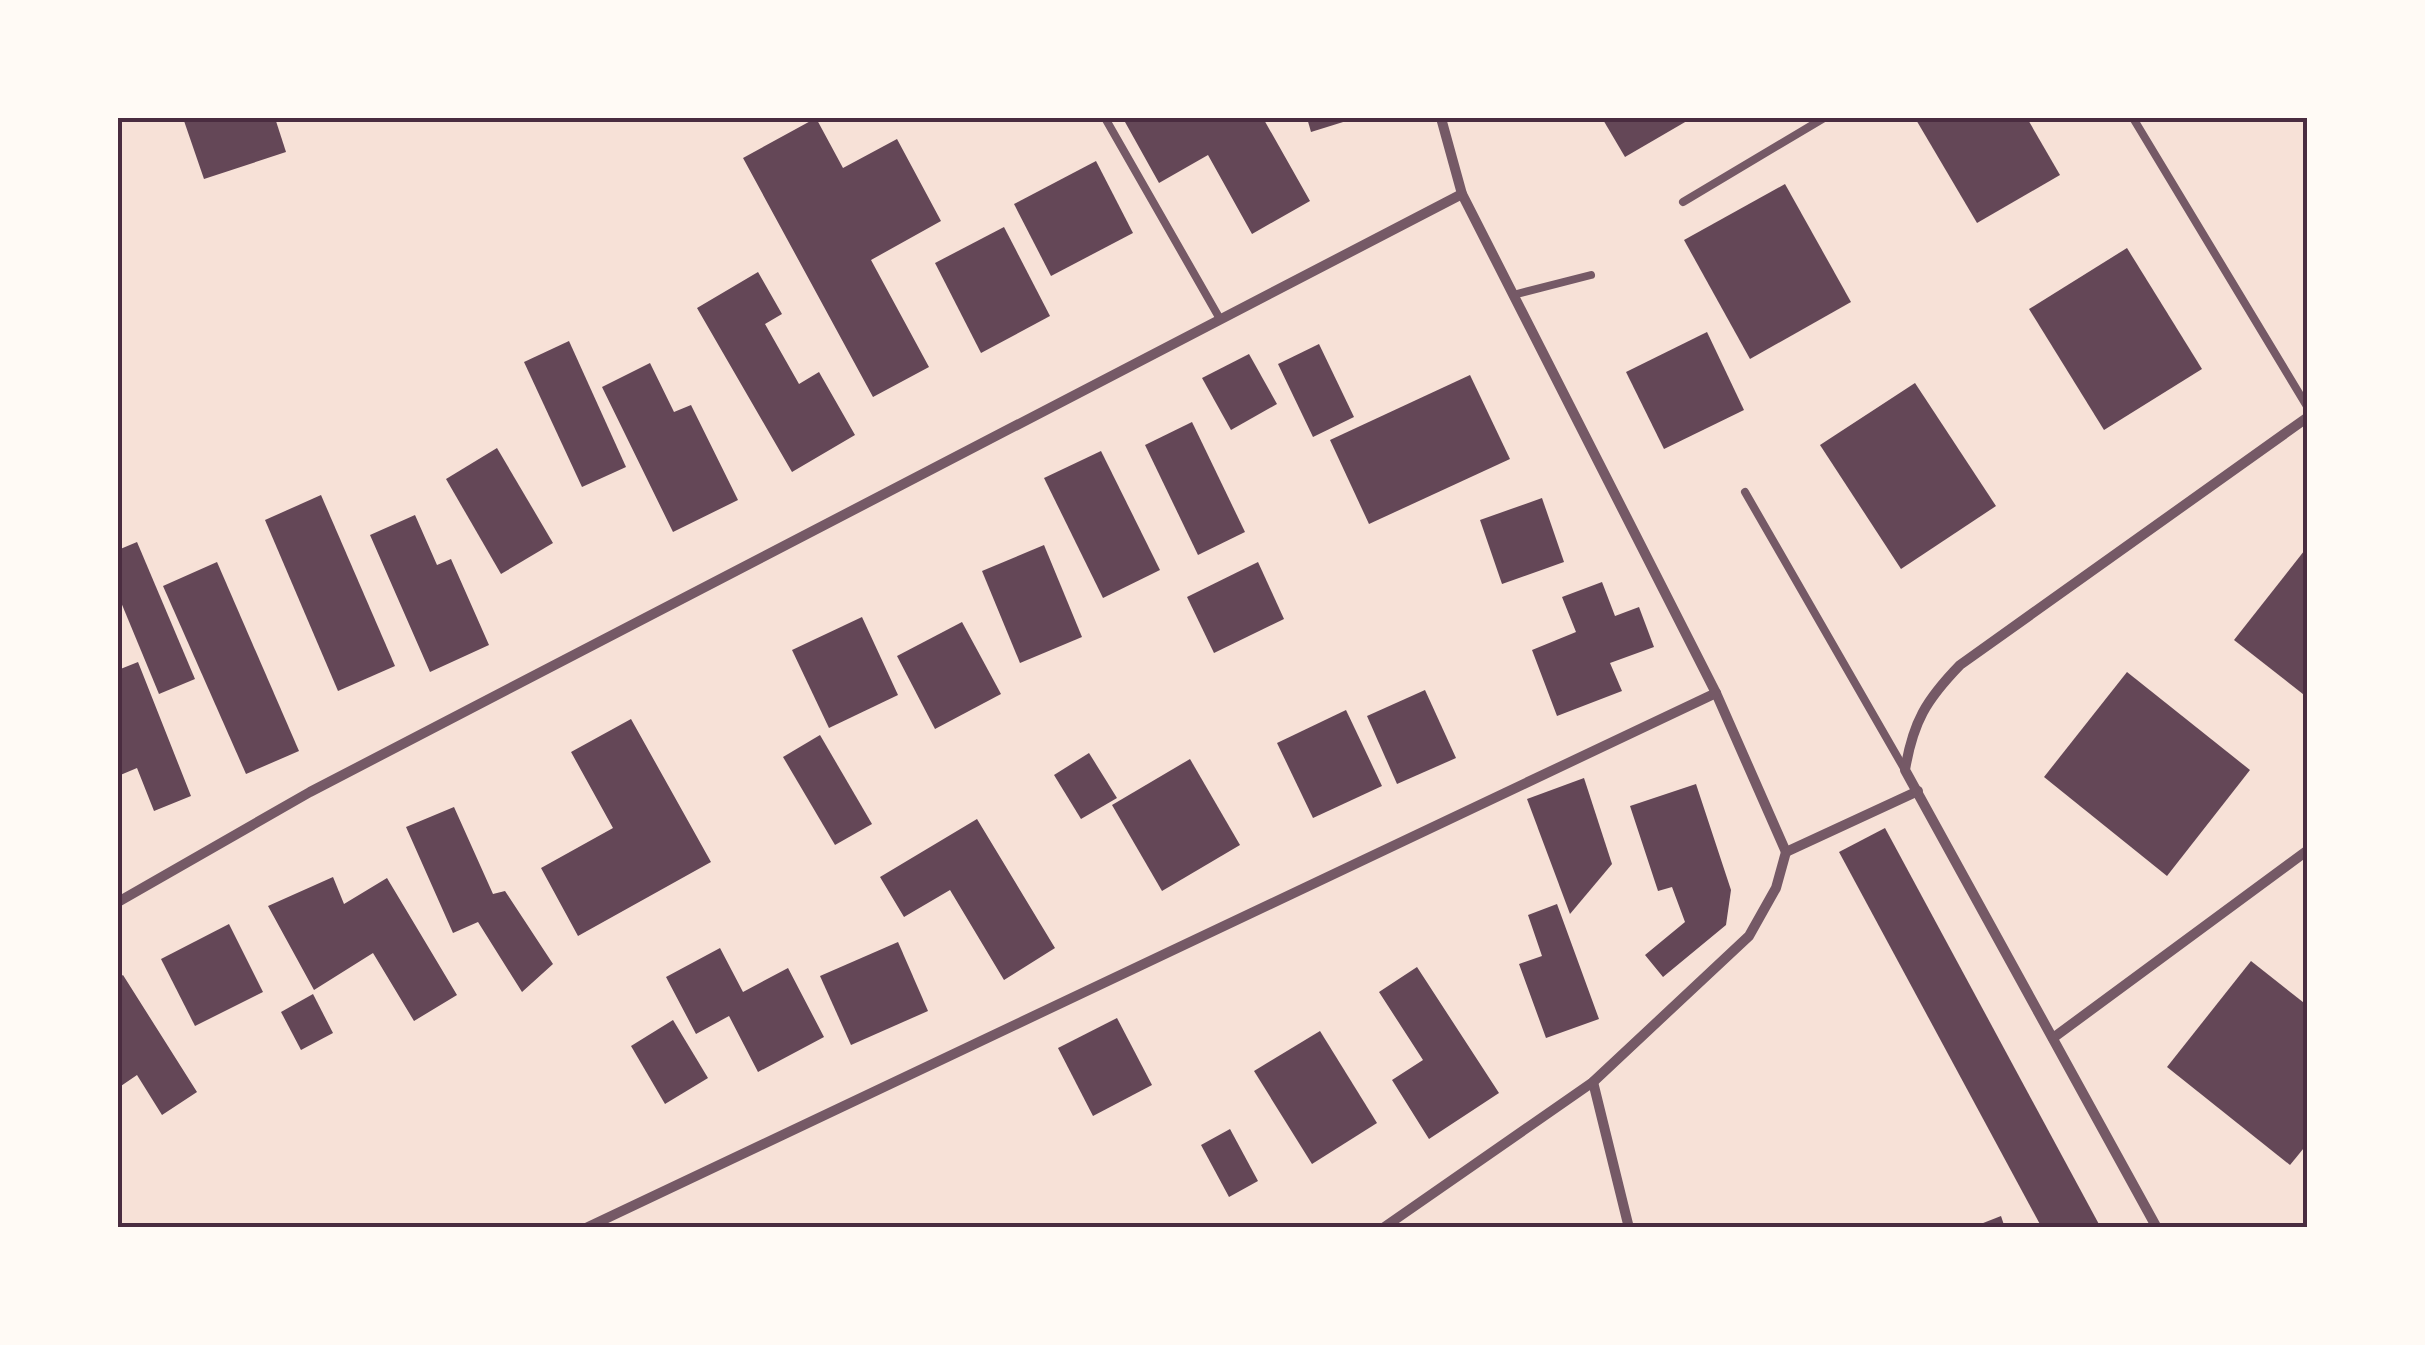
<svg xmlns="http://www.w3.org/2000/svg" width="2425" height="1345" font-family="'Source Sans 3',sans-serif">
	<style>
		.building { fill: #644757 }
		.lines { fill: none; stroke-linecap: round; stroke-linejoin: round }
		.service { stroke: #755966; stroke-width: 8 }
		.minor { stroke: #755966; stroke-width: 10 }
		.neatline { fill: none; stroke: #4a2c40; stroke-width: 4 }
	</style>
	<rect width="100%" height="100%" fill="#f7e1d7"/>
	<g class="building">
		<polygon points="183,118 275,118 286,152 204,179"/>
		<polygon points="816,118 843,168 897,139 941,221 871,260 929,367 873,397 743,158"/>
		<polygon points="1133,118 1263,118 1310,201 1252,234 1208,155 1159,183 1125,122"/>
		<polygon points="1307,118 1356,118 1311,132"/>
		<polygon points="1602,118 1692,118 1625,157"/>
		<polygon points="1915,118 2027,118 2060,175 1977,223"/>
		<polygon points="1096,161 1133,233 1051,276 1014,204"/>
		<polygon points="1785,184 1851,302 1750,359 1684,240"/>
		<polygon points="1004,227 1050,316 981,353 935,263"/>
		<polygon points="2127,248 2202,369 2104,430 2029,309"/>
		<polygon points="758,272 782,314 765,324 799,384 819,372 855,435 792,472 697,308"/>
		<polygon points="1707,332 1744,410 1664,449 1626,372"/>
		<polygon points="569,341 626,467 582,487 524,362"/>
		<polygon points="1319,344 1354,417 1313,437 1278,364"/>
		<polygon points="1249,354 1277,404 1231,430 1202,378"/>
		<polygon points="650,363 674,412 691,405 738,500 673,532 602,387"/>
		<polygon points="1470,375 1510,459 1369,524 1330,440"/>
		<polygon points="1915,383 1996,506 1901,569 1820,445"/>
		<polygon points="1192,422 1245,532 1198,555 1145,445"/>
		<polygon points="497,448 553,543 501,574 446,479"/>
		<polygon points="1101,451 1160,570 1103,598 1044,478"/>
		<polygon points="321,495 395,666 338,691 265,520"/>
		<polygon points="1542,498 1564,562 1502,584 1480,520"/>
		<polygon points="415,515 437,565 451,559 489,645 430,672 370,535"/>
		<polygon points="137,542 195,679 159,694 118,595 118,550"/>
		<polygon points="1044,545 1082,637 1020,663 982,571"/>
		<polygon points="2308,546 2308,698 2234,640"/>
		<polygon points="217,562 299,751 246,774 163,586"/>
		<polygon points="1258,562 1284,619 1214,653 1187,597"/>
		<polygon points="1602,582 1615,616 1639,607 1654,647 1610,663 1622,691 1557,716 1532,650 1576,632 1562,597"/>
		<polygon points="862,617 898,695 829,728 792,650"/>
		<polygon points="962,622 1001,694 935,729 897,656"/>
		<polygon points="138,662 191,796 154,811 137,768 118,776 118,670"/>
		<polygon points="2127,672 2250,770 2167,876 2044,777"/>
		<polygon points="1425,690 1456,758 1397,784 1367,716"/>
		<polygon points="1346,710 1382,786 1313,818 1277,743"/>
		<polygon points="631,719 711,862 578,936 541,868 613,828 571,752"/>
		<polygon points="820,735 872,824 835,845 783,757"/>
		<polygon points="1089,753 1117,798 1081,819 1054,775"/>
		<polygon points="1190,759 1240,845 1162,891 1112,805"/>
		<polygon points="1584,778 1612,864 1570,914 1527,799"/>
		<polygon points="1696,784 1731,890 1726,925 1663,977 1645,955 1685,922 1672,887 1658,891 1630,806"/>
		<polygon points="454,807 493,894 505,891 553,964 522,992 478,922 453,933 406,827"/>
		<polygon points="977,819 1055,948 1004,980 950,890 904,917 880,877"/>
		<polygon points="1885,828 2101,1228 2042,1228 1839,852"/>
		<polygon points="333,877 344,904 387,878 457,995 414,1021 373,953 314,990 268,906"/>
		<polygon points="1557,904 1599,1019 1546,1038 1519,964 1542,956 1528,915"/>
		<polygon points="229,924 263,992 195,1026 161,959"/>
		<polygon points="898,942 928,1011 851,1045 820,976"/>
		<polygon points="720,948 743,992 788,968 824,1037 758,1072 729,1016 696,1034 666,977"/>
		<polygon points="2251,961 2308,1006 2308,1143 2290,1165 2167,1067"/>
		<polygon points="1417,967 1499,1093 1429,1139 1392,1080 1423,1060 1379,992"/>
		<polygon points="123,975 197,1092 162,1115 137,1075 118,1088 118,978"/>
		<polygon points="313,994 333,1033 301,1050 281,1012"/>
		<polygon points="1117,1018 1152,1085 1093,1116 1058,1048"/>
		<polygon points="673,1020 708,1078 665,1104 631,1046"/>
		<polygon points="1320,1031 1377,1123 1312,1164 1254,1071"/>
		<polygon points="1230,1129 1258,1181 1229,1197 1201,1145"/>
		<polygon points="2001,1216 2005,1228 1973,1228 1973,1227"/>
	</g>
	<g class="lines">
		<g class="service">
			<polyline points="1105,118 1220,319"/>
			<polyline points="2133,118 2308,408"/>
			<polyline points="1683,202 1824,118"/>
			<polyline points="1513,295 1591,275"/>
			<polyline points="1745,492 1905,770"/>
		</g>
		<g class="minor">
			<polyline points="1441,118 1462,194 1716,693 1786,852"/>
			<polyline points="1786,852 1918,791"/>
			<polyline points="118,902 310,792 1462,194"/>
			<polyline points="2053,1038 2308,850"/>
			<polyline points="1593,1082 1629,1228"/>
			<polyline points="586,1228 1716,693"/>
			<polyline points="1383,1228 1593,1082 1749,936 1776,888 1786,852"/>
			<path d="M2157,1228L1905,770C1913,722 1926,700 1960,665L2308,417"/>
		</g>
	</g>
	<rect width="2425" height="1345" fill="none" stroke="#fffaf5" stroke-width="240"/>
	<rect x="120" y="120" width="2185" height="1105" class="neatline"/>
</svg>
